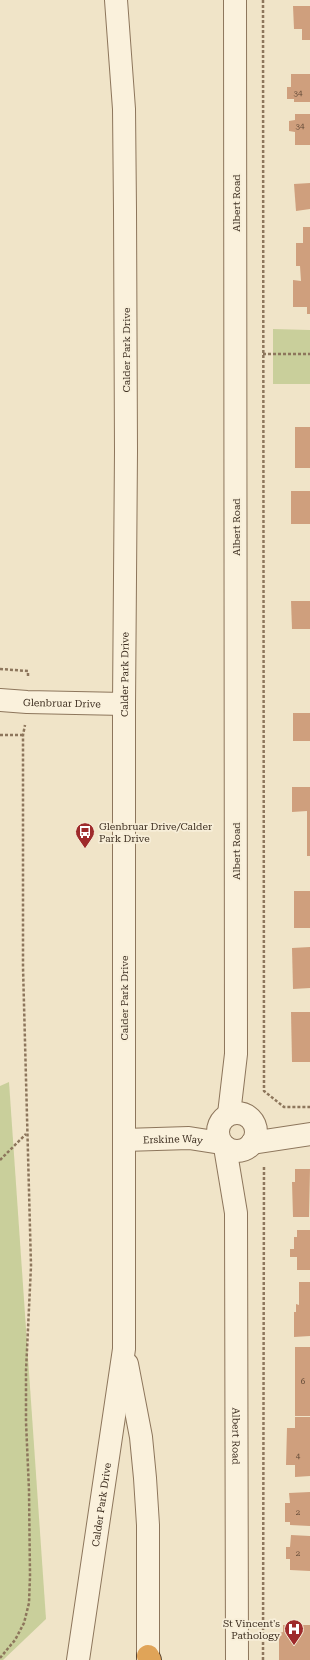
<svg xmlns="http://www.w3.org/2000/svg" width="310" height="1660" font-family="'Roboto Serif',serif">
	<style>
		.green { fill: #c9cf9b }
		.building { fill: #cf9f7d }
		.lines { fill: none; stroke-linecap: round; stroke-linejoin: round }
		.minor-casing { stroke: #8d765c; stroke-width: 24 }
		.highway-casing { stroke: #5b4430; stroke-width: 24 }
		.path { stroke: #8d765c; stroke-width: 2.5; stroke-dasharray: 3 2; stroke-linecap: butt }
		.minor { stroke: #faf1dc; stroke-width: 22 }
		.highway { stroke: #e0a458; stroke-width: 22 }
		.labels { text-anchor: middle; stroke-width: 3.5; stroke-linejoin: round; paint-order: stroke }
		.number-label { font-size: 8px; fill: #624a37 }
		.street-label { font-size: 10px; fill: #3d2e20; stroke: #f7eed8 }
		.poi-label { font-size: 10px; fill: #3d2e20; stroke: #f7eed8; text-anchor: start }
	</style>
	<rect width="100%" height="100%" fill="#f0e4c8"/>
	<g class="green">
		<polygon points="273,329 310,330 310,384 273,384"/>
		<polygon points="9,1082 46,1619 3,1660 0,1660 0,1086"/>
	</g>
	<g class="building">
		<polygon points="293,6 310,6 310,40 302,40 302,29 294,29"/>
		<polygon points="291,74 310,74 310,102 294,102 294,99 287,99 287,87 291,87"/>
		<polygon points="295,114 310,114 310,145 295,145 295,132 289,131 289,121 295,120"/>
		<polygon points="310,183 310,209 296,211 294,184"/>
		<polygon points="303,227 310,227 310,314 307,314 307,307 293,307 293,280 301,281 300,266 296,266 296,243 303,243"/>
		<rect x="295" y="427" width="15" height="41"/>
		<rect x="291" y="491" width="19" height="33"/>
		<polygon points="291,601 310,601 310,629 292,629"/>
		<rect x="293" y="713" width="17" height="28"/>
		<polygon points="292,787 310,787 310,856 307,856 307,811 292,812"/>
		<rect x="294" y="891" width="16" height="37"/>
		<polygon points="310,947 310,988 293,989 292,948"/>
		<polygon points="291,1012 310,1012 310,1062 292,1062"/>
		<polygon points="295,1169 310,1169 309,1217 293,1217 292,1182 295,1182"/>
		<polygon points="297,1230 310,1230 310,1270 297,1270 297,1257 290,1257 290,1249 294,1249 294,1237 297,1237"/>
		<polygon points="299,1282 310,1282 310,1336 294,1337 294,1312 296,1312 296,1304 299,1305"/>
		<rect x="295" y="1347" width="15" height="69"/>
		<polygon points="295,1417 310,1417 310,1476 295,1477 295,1465 286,1465 287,1428 295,1428"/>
		<polygon points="310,1492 310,1526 290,1525 290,1522 285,1522 285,1503 290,1503 289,1493"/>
		<polygon points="291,1535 310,1536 310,1571 290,1570 290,1559 286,1559 286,1547 290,1547"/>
		<polygon points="283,1625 310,1625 310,1660 279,1660 279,1633 283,1632"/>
	</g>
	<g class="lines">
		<defs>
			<g id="minor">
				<path id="s1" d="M0,700L27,702L124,704"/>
				<circle cx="237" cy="1132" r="19"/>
				<polyline points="229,1114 236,1054 235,0"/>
				<path id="s2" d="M124,1140L189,1138L221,1143"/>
				<polyline points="252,1143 310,1134"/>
				<path id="s3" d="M225,1147L236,1213L237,1660"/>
				<polyline points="127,1364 141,1437 145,1478 148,1525 148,1660"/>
				<path id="s4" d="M78,1660L124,1349V704L126,451L125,210L124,109L116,0"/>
			</g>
			<polyline id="highway" points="148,1656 150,1660"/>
		</defs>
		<use href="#minor" class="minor-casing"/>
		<use href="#highway" class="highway-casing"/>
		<g class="path">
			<polyline points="263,0 264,1091 284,1107 310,1107"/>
			<polyline points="263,354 310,354"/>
			<polyline points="0,669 28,671 28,678"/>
			<polyline points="0,735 23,735"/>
			<polyline points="0,1160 26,1134"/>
			<polyline points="0,1658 15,1640 24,1623 29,1603 30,1576 29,1490 26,1422 26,1371 31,1266 23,967 23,735 25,725"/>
			<polyline points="263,1660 264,1165"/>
		</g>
		<use href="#minor" class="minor"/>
		<use href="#highway" class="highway"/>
	</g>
	<defs>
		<symbol id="bus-pin" viewBox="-11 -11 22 30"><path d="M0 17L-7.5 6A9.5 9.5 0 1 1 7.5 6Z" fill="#9e2a2b" stroke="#f7eed8"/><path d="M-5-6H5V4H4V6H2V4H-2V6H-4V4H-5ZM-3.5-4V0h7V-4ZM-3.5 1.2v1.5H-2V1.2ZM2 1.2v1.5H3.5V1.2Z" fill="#fff"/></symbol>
		<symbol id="hospital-pin" viewBox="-11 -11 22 30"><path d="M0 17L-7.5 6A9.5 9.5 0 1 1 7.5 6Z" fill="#9e2a2b" stroke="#f7eed8"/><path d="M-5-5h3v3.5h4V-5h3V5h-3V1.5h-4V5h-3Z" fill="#fff"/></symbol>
	</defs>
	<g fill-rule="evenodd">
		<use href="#bus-pin" x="74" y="821" width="22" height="30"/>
		<use href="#hospital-pin" x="283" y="1618" width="22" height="30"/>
	</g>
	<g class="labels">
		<g class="number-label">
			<text x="298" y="96">34</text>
			<text x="300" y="129">34</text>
			<text x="303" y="1384">6</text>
			<text x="298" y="1459">4</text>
			<text x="298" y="1515">2</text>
			<text x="298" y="1556">2</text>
		</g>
		<g class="street-label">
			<text transform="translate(236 203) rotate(-90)" y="4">Albert Road</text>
			<text transform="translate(126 350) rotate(-90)" y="4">Calder Park Drive</text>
			<text transform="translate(236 527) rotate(-90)" y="4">Albert Road</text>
			<text dy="4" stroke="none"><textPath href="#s4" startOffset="989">Calder Park Drive</textPath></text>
			<text dy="4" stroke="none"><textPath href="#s1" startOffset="62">Glenbruar Drive</textPath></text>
			<text transform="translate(236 851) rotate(-90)" y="4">Albert Road</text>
			<text transform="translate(124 998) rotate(-90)" y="4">Calder Park Drive</text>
			<text dy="4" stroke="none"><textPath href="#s2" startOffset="49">Erskine Way</textPath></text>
			<text dy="4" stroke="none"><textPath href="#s3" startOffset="290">Albert Road</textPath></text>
			<text dy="4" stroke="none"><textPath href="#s4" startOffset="157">Calder Park Drive</textPath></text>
		</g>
		<g class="poi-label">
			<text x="99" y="830">Glenbruar Drive/Calder<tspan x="99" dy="12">Park Drive</tspan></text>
			<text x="280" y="1627" text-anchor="end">St Vincent's<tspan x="280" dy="12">Pathology</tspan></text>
		</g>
	</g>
</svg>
